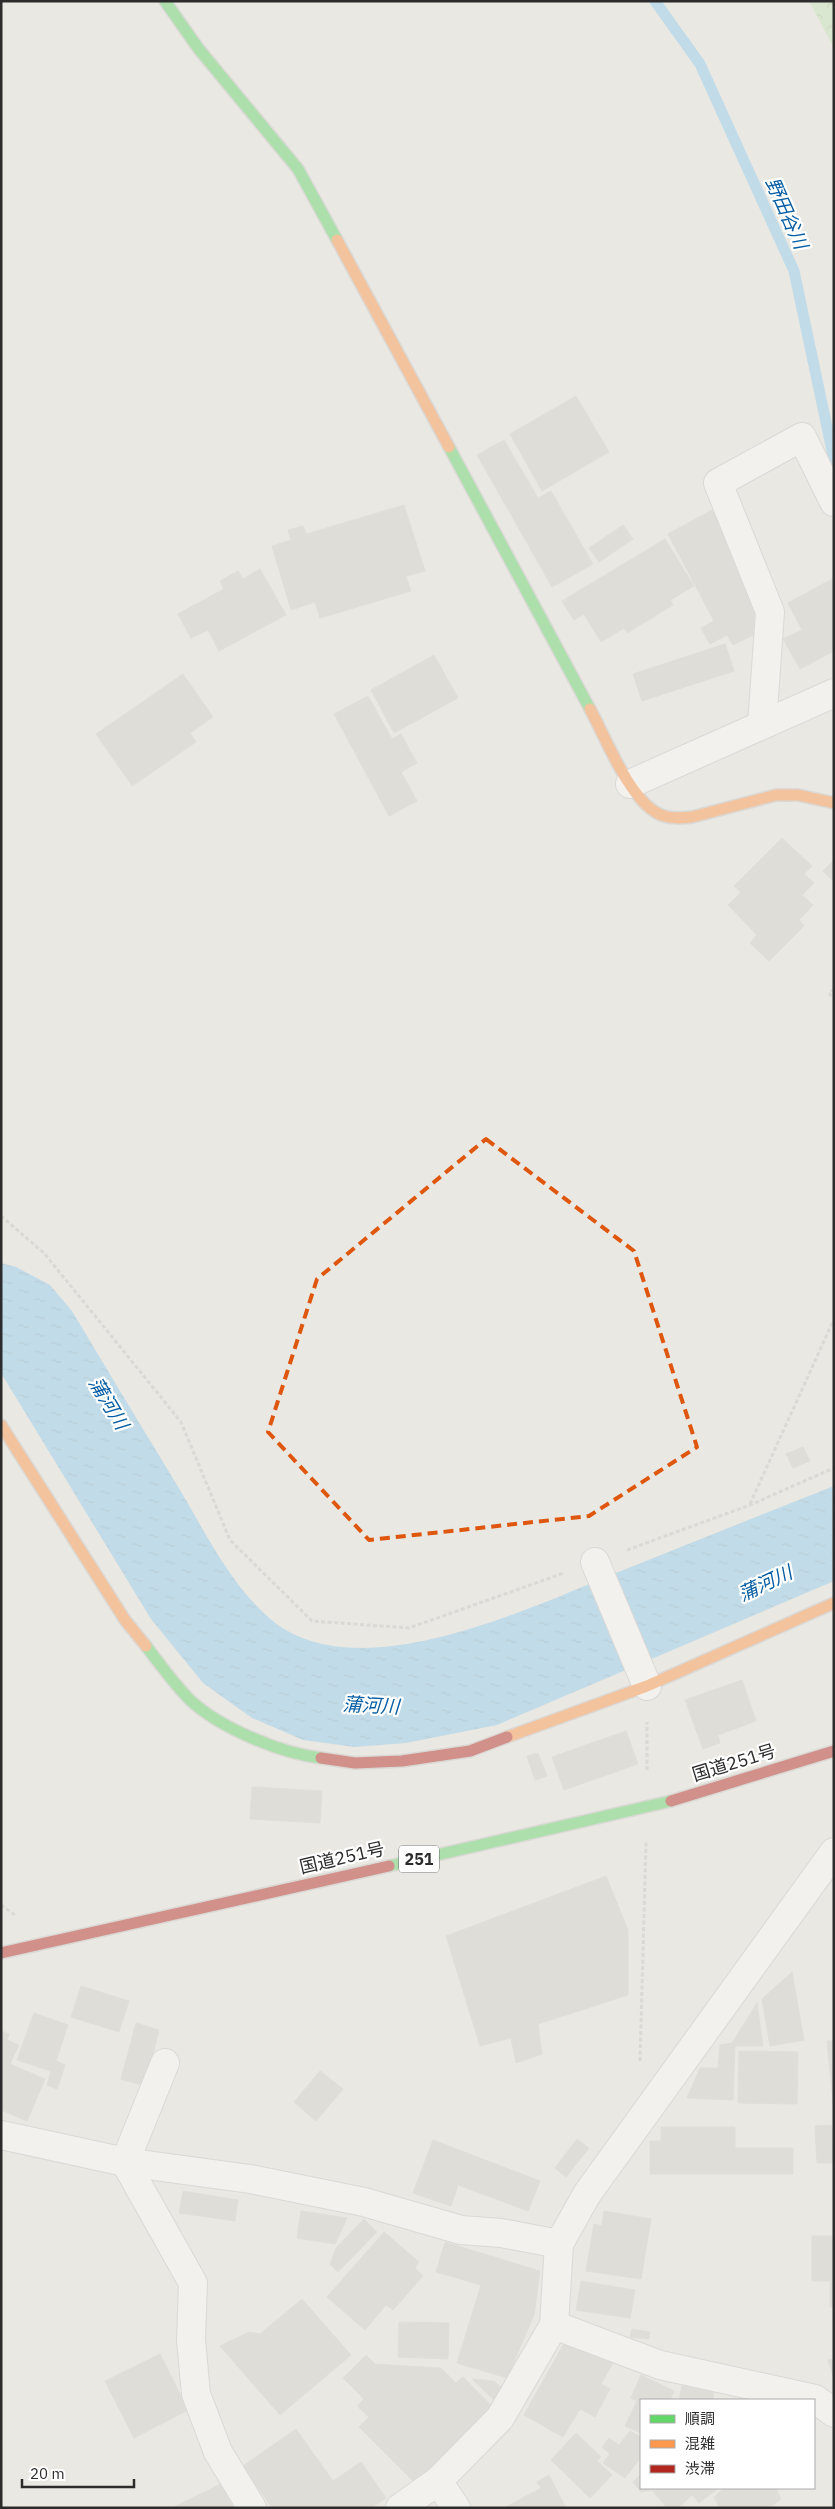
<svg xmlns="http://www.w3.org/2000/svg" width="835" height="2509" font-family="'IBM Plex Sans','Noto Sans JP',sans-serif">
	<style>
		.forest { fill: url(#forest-crowns) }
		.water { fill: url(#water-ripples) }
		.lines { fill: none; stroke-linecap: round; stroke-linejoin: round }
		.stream { stroke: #93cdef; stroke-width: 11 }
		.building { fill: #d3d1cc; stroke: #d5d3ce }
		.street-casing { stroke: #c8c7c7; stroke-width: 30 }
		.fast-casing { stroke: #c8c7c7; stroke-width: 14 }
		.slow-casing { stroke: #c8c7c7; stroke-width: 14 }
		.jam-casing { stroke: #c8c7c7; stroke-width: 14 }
		.path { stroke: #c8c8c7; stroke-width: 3; stroke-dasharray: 4 2.5; stroke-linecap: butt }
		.street { stroke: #fcfcfb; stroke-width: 28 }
		.fast { stroke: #63d668; stroke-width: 11 }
		.slow { stroke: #ff974d; stroke-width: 11 }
		.jam { stroke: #b3261e; stroke-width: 11 }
		.marked { fill: none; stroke: #df570e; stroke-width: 4; stroke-dasharray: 10 6; stroke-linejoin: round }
		.labels { text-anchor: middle; stroke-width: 4.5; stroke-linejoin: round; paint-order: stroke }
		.shield { fill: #fff; stroke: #6b6b6b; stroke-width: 1 }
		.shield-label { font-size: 16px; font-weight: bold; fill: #2c2c2c }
		.street-label { font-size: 18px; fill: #2c2c2c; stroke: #fff }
		.water-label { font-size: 19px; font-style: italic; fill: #085ea4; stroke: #fff }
	</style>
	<defs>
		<pattern id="forest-crowns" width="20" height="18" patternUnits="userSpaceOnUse" patternTransform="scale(1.25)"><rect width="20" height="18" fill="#c7e7ba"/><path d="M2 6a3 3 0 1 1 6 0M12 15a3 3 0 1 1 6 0" fill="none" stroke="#abc6a0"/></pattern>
		<pattern id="water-ripples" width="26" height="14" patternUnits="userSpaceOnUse" patternTransform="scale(1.25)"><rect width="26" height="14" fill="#93cdef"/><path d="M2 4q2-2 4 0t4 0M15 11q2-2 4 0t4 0" fill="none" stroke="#7fb0cd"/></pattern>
	</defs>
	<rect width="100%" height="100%" fill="#eae8e2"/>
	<polygon class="forest" points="809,1 834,1 834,48"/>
	<path class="water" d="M1,1263L16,1267L50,1285L72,1311C108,1371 144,1431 180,1490C206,1534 230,1583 268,1617C356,1696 539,1603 631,1567C698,1540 766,1513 834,1486V1581L497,1725L406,1743L355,1747L303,1740L252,1718L203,1683L151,1619L1,1373Z"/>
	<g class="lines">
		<polyline class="stream" points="655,1 700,64 794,271 834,460"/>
	</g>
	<g class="building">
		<polygon points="576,396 609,452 542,491 510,434"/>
		<polygon points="504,440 538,498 551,491 593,564 552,587 477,455"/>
		<polygon points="404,505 425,571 406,576 411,591 320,618 315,602 291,610 272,546 291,540 288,530 303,526 306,534"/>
		<polygon points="712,510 756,592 753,635 733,645 727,635 710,644 701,628 714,621 668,534"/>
		<polygon points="623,525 633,539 599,562 589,548"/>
		<polygon points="665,539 694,586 670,600 673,605 627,633 624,628 601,642 584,614 574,620 562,601"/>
		<polygon points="260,569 286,615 219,651 208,630 191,638 178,614 224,589 220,581 238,571 243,579"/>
		<polygon points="834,578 834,651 800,669 783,639 802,630 788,603"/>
		<polygon points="725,644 734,671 642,701 633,674"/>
		<polygon points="434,655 458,698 394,733 371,690"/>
		<polygon points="183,674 213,717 190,733 196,742 132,786 96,734"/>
		<polygon points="368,696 392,739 401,734 417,763 401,772 417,801 389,816 334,714"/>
		<polygon points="782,838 812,866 804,874 814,883 802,895 813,905 799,920 804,926 769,961 750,943 757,935 728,905 741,892 734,886"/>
		<polygon points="834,860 834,882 823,871"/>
		<polygon points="803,1447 810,1461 793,1468 786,1454"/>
		<polygon points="742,1680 756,1721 718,1735 720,1743 703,1749 685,1700"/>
		<polygon points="626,1731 638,1764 564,1790 552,1757"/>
		<polygon points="538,1753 547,1776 535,1780 527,1756"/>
		<polygon points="252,1787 322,1791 320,1823 250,1819"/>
		<polygon points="606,1876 628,1930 628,1995 538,2024 542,2054 516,2063 511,2038 480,2046 446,1936"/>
		<polygon points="792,1972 804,2040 770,2046 762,1999"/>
		<polygon points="81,1986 129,2001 119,2032 71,2017"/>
		<polygon points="757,2003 763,2046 735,2046 733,2100 687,2098 700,2068 718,2068 720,2045 732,2043"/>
		<polygon points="34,2013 68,2025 56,2061 65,2065 57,2089 47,2085 51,2071 17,2060"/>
		<polygon points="136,2023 159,2030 145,2086 121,2079"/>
		<polygon points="1,2031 9,2034 7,2040 19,2045 10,2064 45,2079 27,2121 1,2110"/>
		<polygon points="827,2041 834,2041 834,2112"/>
		<polygon points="739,2051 798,2052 797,2104 738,2103"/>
		<polygon points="320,2071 343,2089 316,2121 294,2102"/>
		<polygon points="832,2125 833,2163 817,2163 815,2126"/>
		<polygon points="661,2127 735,2127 735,2148 793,2148 793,2174 650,2174 650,2141 661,2141"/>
		<polygon points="577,2139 589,2148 566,2177 555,2168"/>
		<polygon points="433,2140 540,2181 528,2211 458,2185 451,2206 413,2193"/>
		<polygon points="183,2191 238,2200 235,2221 179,2213"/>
		<polygon points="301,2211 347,2218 335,2244 297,2238"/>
		<polygon points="604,2211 651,2219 641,2279 586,2271 594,2224 602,2226"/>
		<polygon points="364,2219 377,2232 338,2272 330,2264 336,2248"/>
		<polygon points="384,2232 419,2262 415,2268 423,2276 393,2310 386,2305 365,2330 327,2297"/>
		<polygon points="812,2236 834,2236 834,2307 830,2307 830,2281 812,2281"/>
		<polygon points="445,2242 540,2271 534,2315 507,2378 457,2363 481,2285 436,2272"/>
		<polygon points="581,2281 635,2290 630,2318 576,2310"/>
		<polygon points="302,2299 351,2355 280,2415 220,2346 249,2332 260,2334"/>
		<polygon points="399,2322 449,2323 448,2359 398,2357"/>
		<polygon points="632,2329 650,2332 649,2339 630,2337"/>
		<polygon points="567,2338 613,2363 601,2384 610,2389 595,2417 580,2409 563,2437 524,2415"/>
		<polygon points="160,2354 188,2410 134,2438 105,2381"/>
		<polygon points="366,2355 375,2364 441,2368 456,2383 463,2377 492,2406 415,2483 359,2427 369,2417 357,2406 364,2399 343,2378"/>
		<polygon points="834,2359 834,2379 828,2360"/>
		<polygon points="641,2375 674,2391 670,2400 641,2400 641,2433 625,2426 637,2401 631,2398"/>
		<polygon points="472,2379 494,2381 503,2389 493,2399"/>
		<polygon points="682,2386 714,2391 713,2400 679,2400"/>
		<polygon points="296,2429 333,2481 361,2462 386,2498 371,2508 272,2508 243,2466"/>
		<polygon points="630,2431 641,2437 641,2457 625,2478 603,2463 610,2454 602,2447 609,2438 619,2445"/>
		<polygon points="576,2433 601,2457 597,2461 612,2475 590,2498 551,2460"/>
		<polygon points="641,2474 641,2488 719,2488 699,2503 692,2495 678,2508 667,2508 652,2490 641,2492 633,2482"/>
		<polygon points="549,2475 566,2508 504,2508 541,2488 537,2482"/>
		<polygon points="221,2484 233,2508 172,2508"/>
		<polygon points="724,2488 776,2488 781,2499 769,2508 720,2508 714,2497"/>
	</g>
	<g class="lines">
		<defs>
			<g id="street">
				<polyline points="762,725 770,612 718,483 802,437 834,502"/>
				<polyline points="630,784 834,693"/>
				<polyline points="595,1562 647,1686"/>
				<polyline points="165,2063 125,2162 193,2283 191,2340 196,2394 218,2452 252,2508"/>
				<polyline points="1,2135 125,2162 250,2179 364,2202 461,2230 501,2233 559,2244"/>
				<polyline points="554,2325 660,2365 815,2399 834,2413"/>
				<polyline points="438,2481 456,2508"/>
				<polyline points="400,2508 438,2481 500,2418 554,2325 559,2244 587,2194 834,1852"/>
			</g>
			<g id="fast">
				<polyline points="165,1 198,48 298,169 337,240"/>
				<polyline points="449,447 590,709"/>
				<path d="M146,1646C160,1664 174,1684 190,1700C220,1728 280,1753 321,1758"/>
				<polyline points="389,1866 671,1801"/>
			</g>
			<g id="slow">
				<polyline points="337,240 449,447"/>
				<path d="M590,709C606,738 630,802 661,815C671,819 682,818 692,817L776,795H798L834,803"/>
				<polyline points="1,1425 125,1620 146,1646"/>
				<polyline points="507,1737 647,1686 834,1603"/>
			</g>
			<g id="jam">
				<polyline points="321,1758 355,1763 402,1761 470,1751 507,1737"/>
				<polyline points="671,1801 834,1751"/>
				<polyline points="1,1953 389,1866"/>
			</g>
		</defs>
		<use href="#street" class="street-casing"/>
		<use href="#fast" class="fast-casing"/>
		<use href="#slow" class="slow-casing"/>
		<use href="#jam" class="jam-casing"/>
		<g class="path">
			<polyline points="834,989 829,993 834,1000"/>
			<polyline points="1,1216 44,1253 181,1422 230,1540 312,1621 409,1628 564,1573"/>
			<polyline points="750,1504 834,1319"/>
			<polyline points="627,1550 750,1505 834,1468"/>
			<polyline points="647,1770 647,1722"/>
			<polyline points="1,1905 15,1915"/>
			<polyline points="640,2061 646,1842"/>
		</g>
		<use href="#street" class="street"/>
		<use href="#fast" class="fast"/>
		<use href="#slow" class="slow"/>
		<use href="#jam" class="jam"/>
	</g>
	<path d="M0 0H835V2509H0ZM486,1139L634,1251L697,1447L589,1516L369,1540L268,1432L317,1279Z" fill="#eae8e2" fill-opacity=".55" fill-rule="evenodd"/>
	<path class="marked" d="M486,1139L634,1251L697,1447L589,1516L369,1540L268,1432L317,1279Z"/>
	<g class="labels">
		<rect class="shield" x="399" y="1845.5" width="40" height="27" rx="4"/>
		<g class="shield-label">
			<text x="419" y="1865">251</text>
		</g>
		<g class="street-label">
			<text transform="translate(734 1763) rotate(-17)" y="6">国道251号</text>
			<text transform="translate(342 1858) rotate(-13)" y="6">国道251号</text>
		</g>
		<g class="water-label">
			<text transform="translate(787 213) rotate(66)" y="7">野田谷川</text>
			<text transform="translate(109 1403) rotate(59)" y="7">蒲河川</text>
			<text transform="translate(765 1583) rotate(-25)" y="7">蒲河川</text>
			<text transform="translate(371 1705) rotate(3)" y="7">蒲河川</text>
		</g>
	</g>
	<rect width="835" height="2509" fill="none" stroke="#2c2c2c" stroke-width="5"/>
	<rect x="640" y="2399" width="175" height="90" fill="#ffffff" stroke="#ababab"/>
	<rect x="650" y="2415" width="25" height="8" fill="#63d668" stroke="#ababab"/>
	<text x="685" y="2424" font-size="15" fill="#2c2c2c">順調</text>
	<rect x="650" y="2440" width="25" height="8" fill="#ff974d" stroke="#ababab"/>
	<text x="685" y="2449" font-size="15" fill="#2c2c2c">混雑</text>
	<rect x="650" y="2465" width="25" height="8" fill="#b3261e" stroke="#ababab"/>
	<text x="685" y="2474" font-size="15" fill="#2c2c2c">渋滞</text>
	<path d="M22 2479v8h112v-8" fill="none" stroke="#2c2c2c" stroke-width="2.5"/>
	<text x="30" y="2479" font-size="15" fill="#2c2c2c" stroke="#ffffff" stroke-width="4" paint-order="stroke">20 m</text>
</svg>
